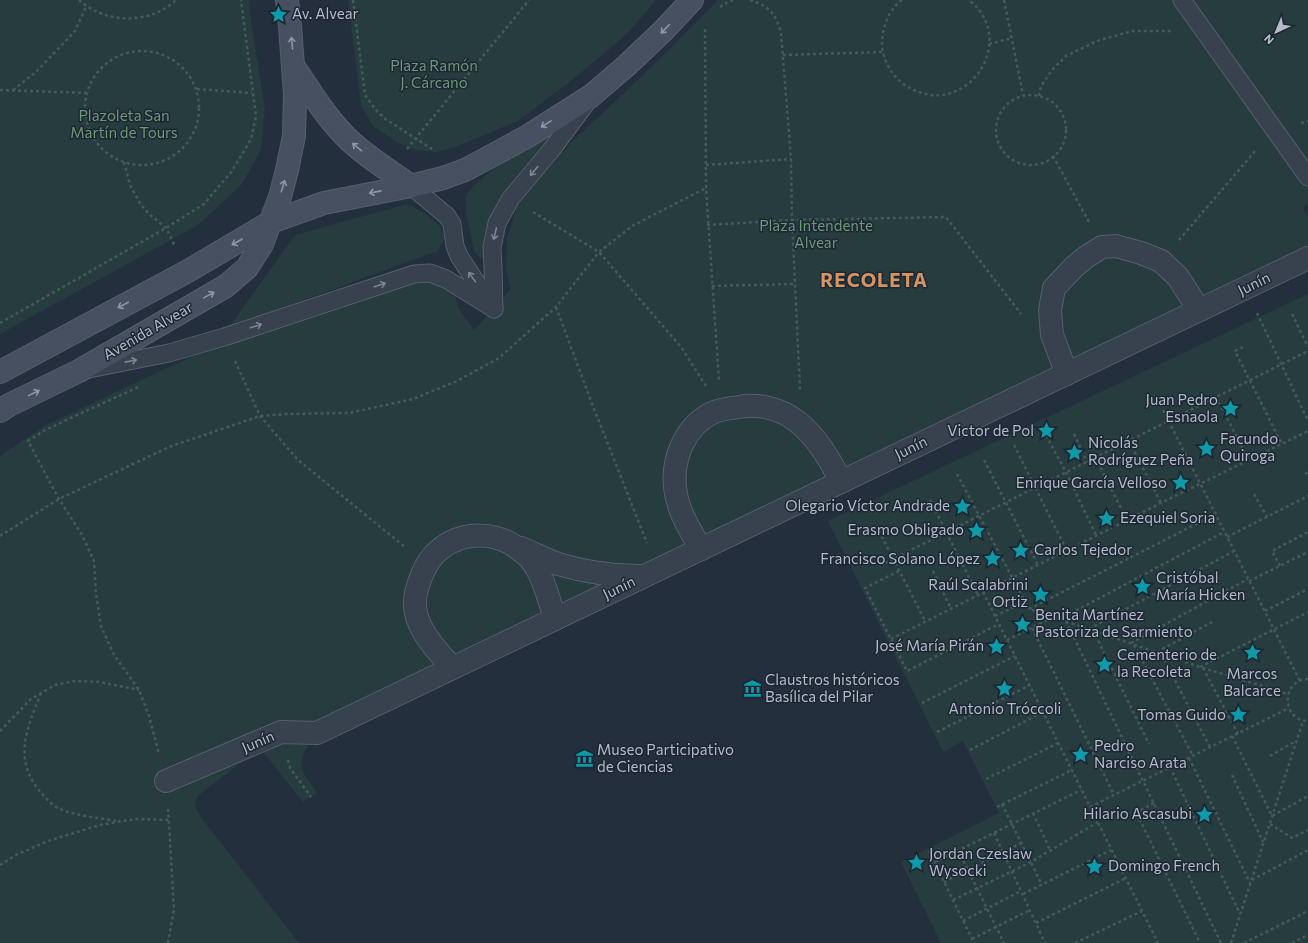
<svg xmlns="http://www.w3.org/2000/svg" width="1308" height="943" font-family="Commissioner,sans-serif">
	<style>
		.green { fill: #263c3f }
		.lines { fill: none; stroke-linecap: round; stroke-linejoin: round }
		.lane-casing { stroke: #565f6c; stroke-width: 19 }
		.street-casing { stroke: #565f6c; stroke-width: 24 }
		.secondary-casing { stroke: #565f6c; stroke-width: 24 }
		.path { stroke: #44595c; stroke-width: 2.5; stroke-dasharray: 3 3; stroke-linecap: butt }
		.lane { stroke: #38414e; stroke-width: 17 }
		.street { stroke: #38414e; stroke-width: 22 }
		.secondary { stroke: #465061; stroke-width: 22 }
		.oneway { stroke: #8e96a5 }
		.oneway2 { stroke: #7c8592 }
		.labels { text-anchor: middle; stroke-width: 3; stroke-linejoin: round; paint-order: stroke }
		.poi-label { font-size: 15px; fill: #b4bcc9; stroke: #1d2633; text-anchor: start }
		.park-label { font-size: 15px; fill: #6b9a76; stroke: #1d2633 }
		.street-label { font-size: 15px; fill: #b4bcc9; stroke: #1d2633 }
		.district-label { font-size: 19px; font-weight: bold; letter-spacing: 1px; fill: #d59563; stroke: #1d2633 }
	</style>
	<rect width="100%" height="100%" fill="#242f3e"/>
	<g class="green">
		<polygon points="0,0 249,0 252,28 265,109 261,149 242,184 198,225 0,334"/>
		<polygon points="348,0 656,0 628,33 576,77 518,121 458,146 437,152 417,150 397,142 373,126 361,105"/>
		<path d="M718,0H1308V204L1303,208L1308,217V258L317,733C310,743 297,758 303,772C307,779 313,786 317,793L303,802L260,748L199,795L196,800L195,806L200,816L299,943H0V456L46,425L218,344L425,279L454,291L458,308L474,330L511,289L506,271L507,238L517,207L532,184L573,141L661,58Z"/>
		<path d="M556,132C535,156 509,179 495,208C490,219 487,244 486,257L480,258L474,251L466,212V196L473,186L490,172L542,136Z"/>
		<polygon points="407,204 424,213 439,225 445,237 438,251 229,327 295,235"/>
		<polygon points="1308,294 1308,943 941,943 901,862 999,813 963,741 943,752 828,521"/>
	</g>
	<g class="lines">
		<defs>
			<g id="lane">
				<polyline points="1182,0 1308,177"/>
				<polyline points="411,186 447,216 452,224 455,246 459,256 489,302"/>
				<polyline points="494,309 493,268 492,247 497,223 511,198 552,149 587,102"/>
				<polyline points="89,369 169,353 224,337 414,274 430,273 446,279 494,309"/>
			</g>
			<g id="street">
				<polyline points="1067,374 1052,335 1050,310 1054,288 1074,267 1086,257 1102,247 1116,246 1141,253 1161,261 1178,277 1199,310"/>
				<path d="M521,548C533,553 546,560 558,564C585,572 612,576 640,576"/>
				<path d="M701,549C690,530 677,510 675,487C672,459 685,426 712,413C720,409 730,408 739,407C755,404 774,407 789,416C813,430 829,457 841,482"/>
				<path d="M452,668C438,651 421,635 416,613C413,600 416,589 421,577C425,567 430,557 439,550C463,530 499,531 522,552C525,554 529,557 531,560C543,575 549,600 555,619"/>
				<polyline points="166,781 281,732 317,733 1308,258"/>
			</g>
			<g id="secondary">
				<path d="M294,67C311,92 327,119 349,140C368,158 390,171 411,186"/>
				<polyline points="0,372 188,271 271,222 324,203 411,186 443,178 465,170 482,161 528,136 591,96 626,66 663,31 692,0"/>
				<polyline points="0,411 9,405 79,371 226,286 247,268 262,244 280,197 287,170 294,136 295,94 290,26 287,0"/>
			</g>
		</defs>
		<use href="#lane" class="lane-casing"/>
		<use href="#street" class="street-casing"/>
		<use href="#secondary" class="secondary-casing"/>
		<g class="path">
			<path d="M79,0C105,24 150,25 176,0"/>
			<polyline points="353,0 365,95 375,109 384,118 435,151"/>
			<path d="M750,0C769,6 776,14 781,33L791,159L792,220L800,390"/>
			<path d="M902,0C888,10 882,28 882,45C883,59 890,73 901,82C960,128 1023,43 969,0"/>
			<polyline points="1004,0 1023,95"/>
			<polyline points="720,7 729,1 736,0"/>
			<polyline points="705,29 706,188 719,381"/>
			<polyline points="989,44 1012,38"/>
			<circle cx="142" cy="108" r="57"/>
			<polyline points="783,55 883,52"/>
			<polyline points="197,89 252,93"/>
			<polyline points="0,90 86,93"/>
			<polyline points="13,90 36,72 75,31 86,7"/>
			<circle cx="1031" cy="130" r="35"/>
			<polyline points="1039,96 1041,86 1052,70 1066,56 1097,41 1132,31 1171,31"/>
			<polyline points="1301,123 1308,121"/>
			<polyline points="407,149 529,0"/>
			<polyline points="1053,156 1089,222"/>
			<polyline points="124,162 130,185 141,205 149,214 166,228 175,246"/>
			<polyline points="706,165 791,159"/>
			<polyline points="533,212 599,252 681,347 706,386"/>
			<polyline points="707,225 792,220 946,217 1021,314"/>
			<polyline points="1179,240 1256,150"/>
			<polyline points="712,286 795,284"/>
			<polyline points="556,307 591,401 647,543"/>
			<polyline points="1257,313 1308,421"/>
			<polyline points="1292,314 1308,347"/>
			<polyline points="0,323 166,228 204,204 232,171 251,139 256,116 241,0"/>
			<polyline points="1243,347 1235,351 1282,444"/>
			<polyline points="235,361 260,416 298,460 405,547"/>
			<polyline points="138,387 45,430 28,441 59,499 82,535 94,561 96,594 101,626 114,655 139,690 149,716 159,754"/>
			<polyline points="1216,397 1249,460"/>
			<polyline points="1163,410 1300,681"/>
			<polyline points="1043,430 1066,472 1096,535"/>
			<polyline points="1074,434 1087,462"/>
			<polyline points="1129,441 1161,503"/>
			<polyline points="1014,445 1067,551"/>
			<polyline points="1095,457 1127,520"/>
			<polyline points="984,460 1038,565"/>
			<polyline points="957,474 1029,609 1200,667 1288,694"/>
			<polyline points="1305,474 1308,472"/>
			<polyline points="1254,494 1267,517"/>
			<polyline points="930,500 978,595"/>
			<polyline points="879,531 925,621"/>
			<polyline points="0,536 59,499 169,447 260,416 287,414 349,413 413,399 457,381 499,358 556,307 599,252 632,226 706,188"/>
			<polyline points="1227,537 1308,496"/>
			<polyline points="885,563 1308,351"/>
			<polyline points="1280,566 1272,551 1308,532"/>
			<polyline points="899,571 865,588 907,671 999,624"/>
			<polyline points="933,571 951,609"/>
			<polyline points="1249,581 1308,552"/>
			<polyline points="983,592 1158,943"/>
			<polyline points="1029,609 1216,514"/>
			<polyline points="1265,611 1308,589"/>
			<polyline points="995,616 1025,602"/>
			<polyline points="1060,619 1224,532"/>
			<polyline points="1066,621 1221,943"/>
			<polyline points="1032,628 1114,795"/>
			<polyline points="1089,629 1234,551"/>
			<polyline points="1093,630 1149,744"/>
			<polyline points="891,639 1161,503 1308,431"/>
			<polyline points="1007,640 1053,617"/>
			<polyline points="1131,643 1248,579"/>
			<polyline points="1134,645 1193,756"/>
			<polyline points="1157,652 1214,621"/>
			<polyline points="1161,654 1210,747"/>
			<polyline points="1200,667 1308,612"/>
			<polyline points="1203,668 1238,734"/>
			<path d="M1308,679C1280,680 1282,721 1308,721"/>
			<path d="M41,693C28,726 13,757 38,789C44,796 51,805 60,809C76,816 102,818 120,822"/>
			<polyline points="922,703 1015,656"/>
			<polyline points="0,731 31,699 55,685 75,681 100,682 139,690"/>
			<polyline points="937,732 1030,685"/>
			<polyline points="1232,736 1272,816 1308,796"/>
			<polyline points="970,750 1043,712"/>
			<polyline points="1270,756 1296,741"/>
			<polyline points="1189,758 1250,883"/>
			<polyline points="288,760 290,768 311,797"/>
			<polyline points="1170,767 1240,914"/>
			<polyline points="1232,775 1263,842"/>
			<polyline points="986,779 1058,743"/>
			<polyline points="1154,803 1141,810 1139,818 1200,943"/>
			<polyline points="1002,804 1042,885"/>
			<polyline points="997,807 1072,770"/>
			<polyline points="1090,807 1289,708"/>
			<polyline points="1033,813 1050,850"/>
			<polyline points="1270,824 1292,838 1308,830"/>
			<polyline points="994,833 1045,943"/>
			<polyline points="958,850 1004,943"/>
			<polyline points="929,851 974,943"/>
			<polyline points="935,862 1081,790"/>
			<polyline points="0,865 16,855 48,841 100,825 136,819 170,820"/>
			<polyline points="1252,880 1308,850"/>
			<polyline points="944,882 1021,843"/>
			<polyline points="1023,894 1111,850"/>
			<polyline points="953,900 1031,862 1098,822"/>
			<polyline points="963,921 1021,891"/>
			<polyline points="1036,923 1126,878"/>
			<polyline points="972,939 1030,910"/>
			<polyline points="168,943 174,909 168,808"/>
			<polyline points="1075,943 1142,911"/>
			<polyline points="1231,943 1303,721"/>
			<polyline points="1244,943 1308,911"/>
			<polyline points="1292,943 1308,935"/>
		</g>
		<use href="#lane" class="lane"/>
		<use href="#street" class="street"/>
		<use href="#secondary" class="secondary"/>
	</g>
	<defs><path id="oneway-shaft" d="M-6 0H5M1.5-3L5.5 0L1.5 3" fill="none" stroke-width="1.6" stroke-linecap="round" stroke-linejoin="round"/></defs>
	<g class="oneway">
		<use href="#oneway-shaft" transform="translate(665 29) rotate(134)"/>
		<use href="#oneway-shaft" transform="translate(292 43) rotate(-95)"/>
		<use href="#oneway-shaft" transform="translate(546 124) rotate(148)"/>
		<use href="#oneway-shaft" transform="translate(357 147) rotate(-141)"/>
		<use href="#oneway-shaft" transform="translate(283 186) rotate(-74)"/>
		<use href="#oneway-shaft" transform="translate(375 192) rotate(169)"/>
		<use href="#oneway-shaft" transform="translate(237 242) rotate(150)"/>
		<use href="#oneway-shaft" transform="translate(209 295) rotate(-29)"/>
		<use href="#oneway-shaft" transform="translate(123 305) rotate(152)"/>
		<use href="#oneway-shaft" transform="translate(34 393) rotate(-26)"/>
	</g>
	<g class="oneway2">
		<use href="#oneway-shaft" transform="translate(534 171) rotate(130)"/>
		<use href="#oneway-shaft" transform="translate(495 234) rotate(103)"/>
		<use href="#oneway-shaft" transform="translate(472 277) rotate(-125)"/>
		<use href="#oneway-shaft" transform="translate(380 285) rotate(-18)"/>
		<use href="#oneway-shaft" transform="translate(256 326) rotate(-18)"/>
		<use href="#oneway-shaft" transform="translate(131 361) rotate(-11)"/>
	</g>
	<defs>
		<symbol id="sight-bare" viewBox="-9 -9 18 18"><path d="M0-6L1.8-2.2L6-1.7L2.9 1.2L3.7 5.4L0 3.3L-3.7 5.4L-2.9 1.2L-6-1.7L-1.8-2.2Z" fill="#0f9aa8" stroke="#1d2633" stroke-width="2.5" paint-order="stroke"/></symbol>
		<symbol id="museum-bare" viewBox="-9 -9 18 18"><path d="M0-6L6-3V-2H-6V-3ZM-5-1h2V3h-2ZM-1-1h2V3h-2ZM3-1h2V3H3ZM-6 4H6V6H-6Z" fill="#0f9aa8" stroke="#1d2633" stroke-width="2.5" paint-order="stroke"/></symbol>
	</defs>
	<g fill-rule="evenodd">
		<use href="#sight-bare" x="266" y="2" width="25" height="25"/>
		<use href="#sight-bare" x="1218" y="396" width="25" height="25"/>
		<use href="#sight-bare" x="1034" y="418" width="25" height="25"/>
		<use href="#sight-bare" x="1194" y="436" width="25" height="25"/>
		<use href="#sight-bare" x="1062" y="440" width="25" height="25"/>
		<use href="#sight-bare" x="1168" y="470" width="25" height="25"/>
		<use href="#sight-bare" x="950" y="494" width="25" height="25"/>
		<use href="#sight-bare" x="1094" y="506" width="25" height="25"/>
		<use href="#sight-bare" x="964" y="518" width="25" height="25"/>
		<use href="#sight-bare" x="1008" y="538" width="25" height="25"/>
		<use href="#sight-bare" x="980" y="546" width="25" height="25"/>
		<use href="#sight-bare" x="1130" y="574" width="25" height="25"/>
		<use href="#sight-bare" x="1028" y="582" width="25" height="25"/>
		<use href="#sight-bare" x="1010" y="612" width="25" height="25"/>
		<use href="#sight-bare" x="984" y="634" width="25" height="25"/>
		<use href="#sight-bare" x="1240" y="640" width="25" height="25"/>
		<use href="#sight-bare" x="1092" y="652" width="25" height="25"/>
		<use href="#sight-bare" x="992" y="676" width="25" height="25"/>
		<use href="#museum-bare" x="740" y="676" width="25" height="25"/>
		<use href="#sight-bare" x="1226" y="702" width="25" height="25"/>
		<use href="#sight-bare" x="1068" y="742" width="25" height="25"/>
		<use href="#museum-bare" x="572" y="746" width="25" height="25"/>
		<use href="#sight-bare" x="1192" y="802" width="25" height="25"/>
		<use href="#sight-bare" x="904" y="850" width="25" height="25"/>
		<use href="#sight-bare" x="1082" y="854" width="25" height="25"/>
	</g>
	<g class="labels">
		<g class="poi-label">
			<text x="292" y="19">Av. Alvear</text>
			<text x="1218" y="405" text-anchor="end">Juan Pedro<tspan x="1218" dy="17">Esnaola</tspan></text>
			<text x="1034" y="436" text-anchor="end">Victor de Pol</text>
			<text x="1220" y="444">Facundo<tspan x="1220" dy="17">Quiroga</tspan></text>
			<text x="1088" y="448">Nicolás<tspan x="1088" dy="17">Rodríguez Peña</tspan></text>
			<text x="1167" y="488" text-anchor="end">Enrique García Velloso</text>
			<text x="950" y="511" text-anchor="end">Olegario Víctor Andrade</text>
			<text x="1120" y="523">Ezequiel Soria</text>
			<text x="964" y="535" text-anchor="end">Erasmo Obligado</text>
			<text x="1034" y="555">Carlos Tejedor</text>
			<text x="980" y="564" text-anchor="end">Francisco Solano López</text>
			<text x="1156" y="583">Cristóbal<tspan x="1156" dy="17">María Hicken</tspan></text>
			<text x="1028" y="590" text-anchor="end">Raúl Scalabrini<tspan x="1028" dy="17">Ortiz</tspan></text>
			<text x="1035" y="620">Benita Martínez<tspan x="1035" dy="17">Pastoriza de Sarmiento</tspan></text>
			<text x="984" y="651" text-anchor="end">José María Pirán</text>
			<text x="1117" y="660">Cementerio de<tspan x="1117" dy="17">la Recoleta</tspan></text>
			<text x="1252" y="679" text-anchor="middle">Marcos<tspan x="1252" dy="17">Balcarce</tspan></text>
			<text x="765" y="685">Claustros históricos<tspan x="765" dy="17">Basílica del Pilar</tspan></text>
			<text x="1005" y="714" text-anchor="middle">Antonio Tróccoli</text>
			<text x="1226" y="720" text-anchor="end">Tomas Guido</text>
			<text x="1094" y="751">Pedro<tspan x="1094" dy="17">Narciso Arata</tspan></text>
			<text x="597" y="755">Museo Participativo<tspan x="597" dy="17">de Ciencias</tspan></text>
			<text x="1192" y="819" text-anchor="end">Hilario Ascasubi</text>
			<text x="929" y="859">Jordan Czeslaw<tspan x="929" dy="17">Wysocki</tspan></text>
			<text x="1108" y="871">Domingo French</text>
		</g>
		<g class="park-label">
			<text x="434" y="71">Plaza Ramón<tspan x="434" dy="17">J. Cárcano</tspan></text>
			<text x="124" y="121">Plazoleta San<tspan x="124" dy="17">Martín de Tours</tspan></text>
			<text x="816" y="231">Plaza Intendente<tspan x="816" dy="17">Alvear</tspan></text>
		</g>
		<g class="street-label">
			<text transform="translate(1254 284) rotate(-26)" y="5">Junín</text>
			<text transform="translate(148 331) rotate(-30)" y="5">Avenida Alvear</text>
			<text transform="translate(911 448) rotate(-26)" y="5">Junín</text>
			<text transform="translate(619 588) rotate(-26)" y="5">Junín</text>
			<text transform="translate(258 742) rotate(-23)" y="5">Junín</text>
		</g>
		<g class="district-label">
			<text x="874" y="287">RECOLETA</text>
		</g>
	</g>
	<g transform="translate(1276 32) rotate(224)" stroke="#1d2633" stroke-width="3" paint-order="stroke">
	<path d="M0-3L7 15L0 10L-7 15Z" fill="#b4bcc9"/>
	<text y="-6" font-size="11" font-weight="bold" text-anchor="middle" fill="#b4bcc9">N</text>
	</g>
</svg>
